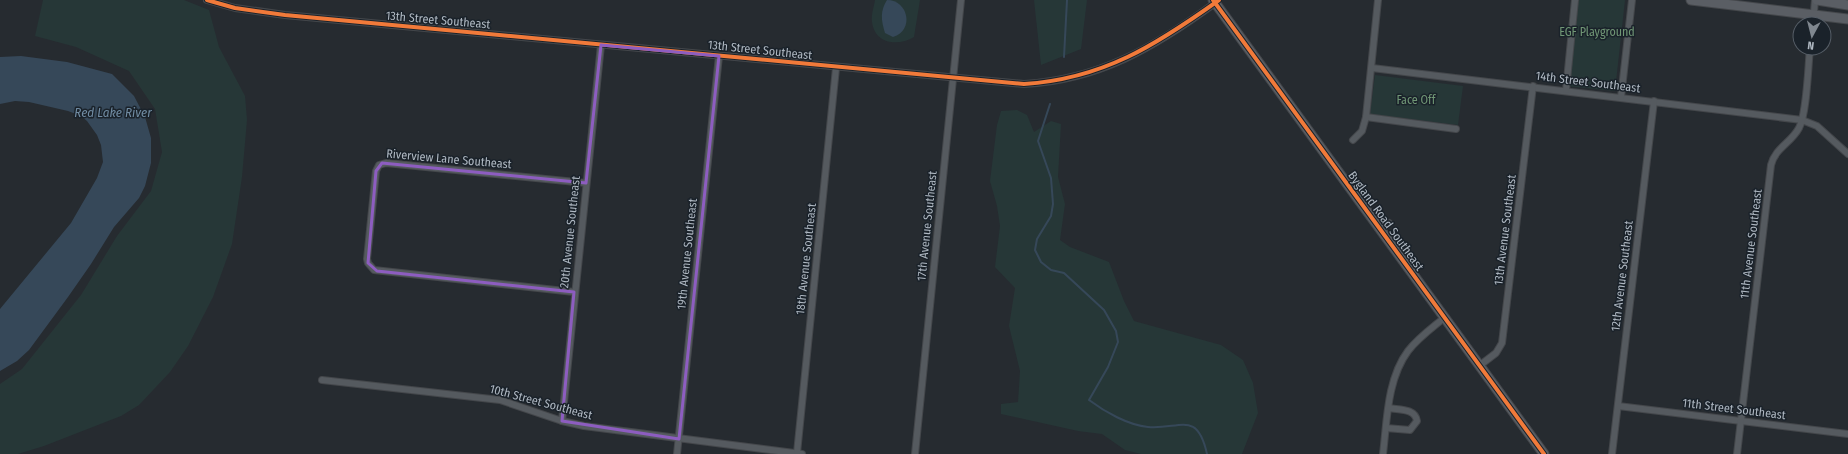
<svg xmlns="http://www.w3.org/2000/svg" width="1848" height="454" font-family="'Fira Sans Condensed',sans-serif">
	<style>
		.green { fill: #263737 }
		.water { fill: #364859 }
		.lines { fill: none; stroke-linecap: round; stroke-linejoin: round }
		.stream { stroke: #364859; stroke-width: 2 }
		.street-casing { stroke: #44474b; stroke-width: 8 }
		.secondary-casing { stroke: #44474b; stroke-width: 11 }
		.street { stroke: #555a5f; stroke-width: 6 }
		.secondary { stroke: #5a5e64; stroke-width: 9 }
		.cycleway-casing { stroke: #1a222a; stroke-width: 6 }
		.cycleway { stroke: #f17a3a; stroke-width: 4 }
		.marked { fill: none; stroke: #8d5dc0; stroke-width: 3; stroke-linejoin: round }
		.labels { text-anchor: middle; stroke-width: 3; stroke-linejoin: round; paint-order: stroke }
		.street-label { font-size: 12px; fill: #afb8c2; stroke: #1a222a }
		.park-label { font-size: 12px; fill: #709675; stroke: #1a222a }
		.water-label { font-size: 13px; font-style: italic; fill: #718ca3; stroke: #1a222a }
	</style>
	<rect width="100%" height="100%" fill="#262b30"/>
	<g class="green">
		<polygon points="43,0 184,0 209,10 219,47 245,96 247,120 242,177 232,244 213,297 188,346 170,372 139,405 121,416 44,446 18,454 0,454 0,384 22,369 81,295 117,236 151,191 162,152 155,109 129,71 76,47 35,36"/>
		<path d="M875,0H920L914,37C899,46 875,45 872,22C871,14 874,7 875,0Z"/>
		<polygon points="1034,0 1087,0 1081,49 1041,65"/>
		<polygon points="1575,0 1625,0 1615,91 1567,86"/>
		<polygon points="1375,75 1463,86 1458,125 1370,114"/>
		<polygon points="1017,110 1027,115 1034,132 1051,121 1061,124 1058,177 1065,204 1060,240 1070,247 1109,262 1124,301 1134,321 1221,345 1243,360 1253,383 1258,413 1242,454 1141,454 1125,450 1102,434 1078,431 1001,414 1001,404 1018,402 1020,371 1009,326 1015,288 995,267 1000,226 997,206 990,181 997,125 1001,111"/>
	</g>
	<g class="water">
		<path d="M887,0C908,0 915,30 893,37L885,33C881,20 880,11 887,0Z"/>
		<polygon points="21,56 67,62 112,74 134,96 145,117 151,138 151,163 145,186 139,198 114,227 91,264 68,297 29,350 17,361 0,371 0,309 71,223 97,178 103,162 101,145 97,135 87,121 81,116 68,111 29,102 15,101 0,104 0,57"/>
	</g>
	<g class="lines">
		<g class="stream">
			<polyline points="1064,57 1067,0"/>
			<path d="M1050,104L1038,141L1051,178L1053,204L1051,216L1037,239L1035,250L1041,262L1051,270L1064,273L1104,310L1116,331L1118,342L1108,367L1089,400C1105,412 1128,425 1148,427C1179,430 1197,409 1207,454"/>
		</g>
		<defs>
			<g id="street">
				<path d="M207,0L235,8L285,15L1024,84C1099,80 1155,47 1215,3"/>
				<polyline points="1813,24 1815,0"/>
				<polyline points="1372,68 1802,120 1817,126 1848,154"/>
				<polyline points="1566,90 1575,0"/>
				<polyline points="1621,97 1632,0"/>
				<polyline points="1366,117 1456,129"/>
				<polyline points="1353,140 1362,131 1366,117 1378,0"/>
				<polyline points="1380,230 1389,223"/>
				<polyline points="574,292 374,270 368,263 367,259 376,171 379,165 386,163 586,183"/>
				<polyline points="1479,366 1496,353 1502,343 1533,86"/>
				<polyline points="322,380 500,400 562,421 584,426 802,454"/>
				<polyline points="1618,406 1848,434"/>
				<polyline points="562,421 601,45"/>
				<path d="M1386,428L1410,430L1417,421C1415,408 1399,410 1389,408"/>
				<polyline points="797,453 836,68"/>
				<polyline points="677,454 719,56"/>
				<polyline points="915,454 961,0"/>
				<path d="M1383,454C1387,421 1387,379 1408,351C1418,338 1432,328 1444,318"/>
				<polyline points="1612,454 1654,101"/>
				<path d="M1737,454L1771,165C1775,148 1791,143 1799,128C1807,113 1808,67 1810,48"/>
			</g>
			<g id="secondary">
				<polyline points="1213,0 1544,454"/>
				<polyline points="1691,0 1848,19"/>
				<polyline points="1817,0 1848,5"/>
			</g>
		</defs>
		<use href="#street" class="street-casing"/>
		<use href="#secondary" class="secondary-casing"/>
		<use href="#street" class="street"/>
		<use href="#secondary" class="secondary"/>
		<defs>
			<g id="cycleway">
				<path d="M207,0L235,8L285,15L1024,84C1103,79 1156,45 1219,0"/>
				<polyline points="1213,0 1544,454"/>
			</g>
		</defs>
		<use href="#cycleway" class="cycleway-casing"/>
		<use href="#cycleway" class="cycleway"/>
	</g>
	<path class="marked" d="M601,45L719,56L679,439L562,421L574,292L377,271L368,263L376,171L382,163L586,183Z"/>
	<g class="labels">
		<g class="street-label">
			<text transform="translate(438 20) rotate(5)" y="4">13th Street Southeast</text>
			<text transform="translate(760 50) rotate(6)" y="4">13th Street Southeast</text>
			<text transform="translate(1588 82) rotate(7)" y="4">14th Street Southeast</text>
			<text transform="translate(449 159) rotate(5)" y="4">Riverview Lane Southeast</text>
			<text transform="translate(1386 221) rotate(54)" y="4">Bygland Road Southeast</text>
			<text transform="translate(927 226) rotate(-84)" y="4">17th Avenue Southeast</text>
			<text transform="translate(1505 230) rotate(-83)" y="4">13th Avenue Southeast</text>
			<text transform="translate(570 232) rotate(-84)" y="4">20th Avenue Southeast</text>
			<text transform="translate(1751 244) rotate(-83)" y="4">11th Avenue Southeast</text>
			<text transform="translate(687 254) rotate(-84)" y="4">19th Avenue Southeast</text>
			<text transform="translate(806 259) rotate(-84)" y="4">18th Avenue Southeast</text>
			<text transform="translate(1622 276) rotate(-83)" y="4">12th Avenue Southeast</text>
			<text transform="translate(541 402) rotate(15)" y="4">10th Street Southeast</text>
			<text transform="translate(1734 409) rotate(7)" y="4">11th Street Southeast</text>
		</g>
		<g class="park-label">
			<text x="1597" y="36">EGF Playground</text>
			<text x="1416" y="104">Face Off</text>
		</g>
		<g class="water-label">
			<text x="113" y="117">Red Lake River</text>
		</g>
	</g>
	<g transform="translate(1812 36) rotate(187)"><circle r="19" fill="#1a222a" stroke="#565e67"/>
	<path d="M0-3L7 15L0 10L-7 15Z" fill="#7f878f"/>
	<text y="-6" font-size="11" font-weight="bold" text-anchor="middle" fill="#afb8c2">N</text>
	</g>
</svg>
